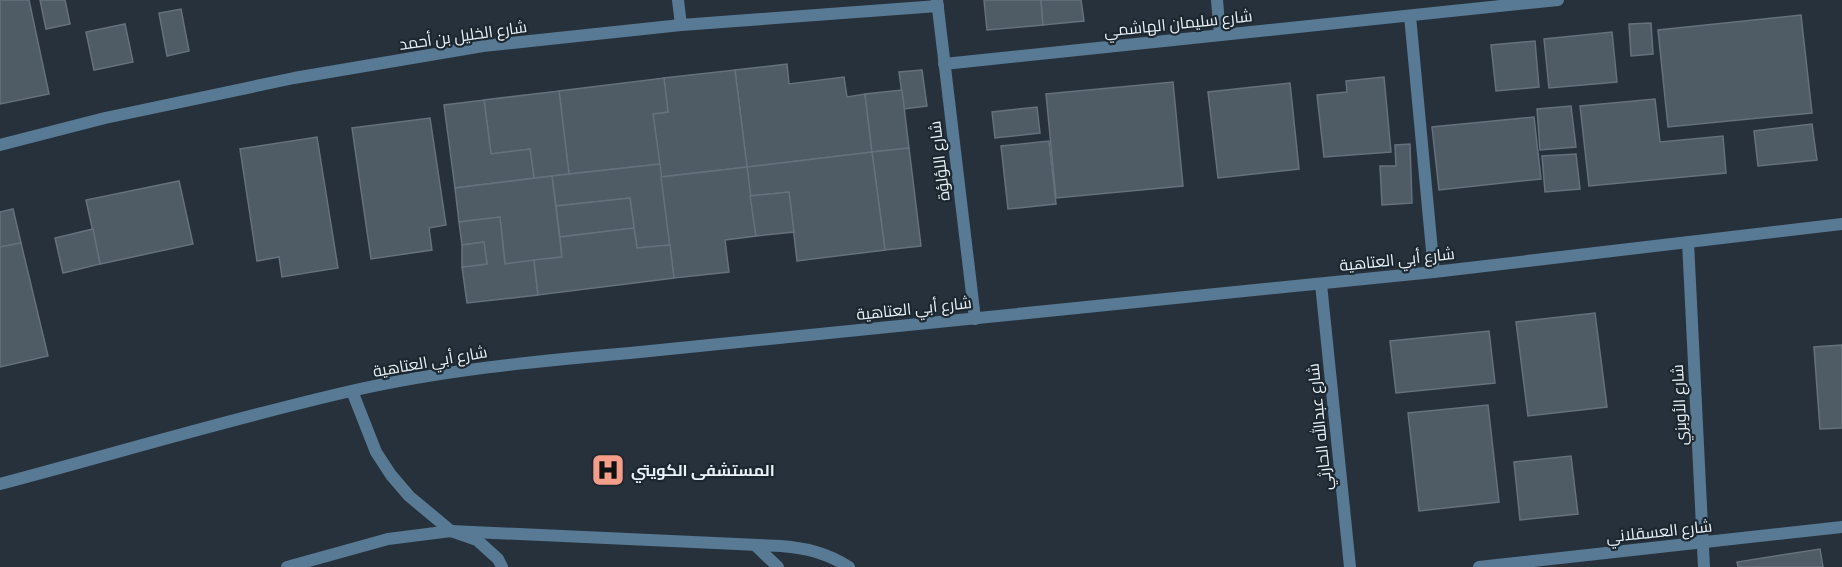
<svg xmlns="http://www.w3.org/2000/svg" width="1842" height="567" font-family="'Exo 2',Cairo,sans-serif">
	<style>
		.building { fill: #4f5b65; stroke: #65717c; stroke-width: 1.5 }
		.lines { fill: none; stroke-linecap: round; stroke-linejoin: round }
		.service { stroke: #587a95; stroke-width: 12 }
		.minor { stroke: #587a95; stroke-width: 12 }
		.labels { text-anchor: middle; stroke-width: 4.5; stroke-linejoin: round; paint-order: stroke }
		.street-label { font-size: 16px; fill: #eaf2f8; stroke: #1c2730 }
		.poi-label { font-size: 16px; font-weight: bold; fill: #eaf2f8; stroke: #1c2730; text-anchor: start }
	</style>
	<rect width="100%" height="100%" fill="#26313b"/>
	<g class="building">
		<polygon points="0,0 29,0 49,94 0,104"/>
		<polygon points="40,0 65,0 70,24 46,29"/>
		<polygon points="984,0 1041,0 1043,25 987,30"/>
		<polygon points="1041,0 1081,0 1084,21 1043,25"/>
		<polygon points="181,9 189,51 167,56 159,13"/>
		<polygon points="1801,15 1812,113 1668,127 1658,30"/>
		<polygon points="1651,23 1653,54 1631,56 1629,24"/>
		<polygon points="125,24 133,62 94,70 86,32"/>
		<polygon points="1612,32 1617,82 1549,88 1544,39"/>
		<polygon points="1535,41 1539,87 1496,91 1491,45"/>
		<polygon points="787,64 789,84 844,77 847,97 865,94 872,152 747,167 735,70"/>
		<polygon points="735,70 747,167 661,177 653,114 668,112 664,78"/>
		<polygon points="922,70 927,106 904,109 899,72"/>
		<polygon points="1384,77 1391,152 1324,157 1317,95 1347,92 1346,81"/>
		<polygon points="664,78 668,112 653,114 660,164 569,174 559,91"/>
		<polygon points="1173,82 1183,186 1056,198 1046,94"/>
		<polygon points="1290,83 1299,169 1218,178 1208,92"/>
		<polygon points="902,90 909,148 872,152 865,94"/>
		<polygon points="559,91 569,174 534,178 530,149 491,154 484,100"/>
		<polygon points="1655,99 1660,142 1723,136 1726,173 1589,186 1580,106"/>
		<polygon points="484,100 491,154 530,149 534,178 455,188 444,105"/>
		<polygon points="1571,106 1576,147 1540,150 1537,109"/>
		<polygon points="1037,107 1040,133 995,138 992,112"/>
		<polygon points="1534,117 1541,179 1439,190 1432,127"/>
		<polygon points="430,118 446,225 429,228 432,250 371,259 352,128"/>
		<polygon points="1812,124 1817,160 1758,166 1754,131"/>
		<polygon points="317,137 338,268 282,277 279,257 257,261 240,149"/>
		<polygon points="1049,141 1056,204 1008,209 1001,146"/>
		<polygon points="1410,144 1412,203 1382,205 1380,166 1396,166 1395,145"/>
		<polygon points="909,148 921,246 885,250 872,152"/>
		<polygon points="872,152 885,250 797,261 789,192 750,196 747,167"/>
		<polygon points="1576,154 1580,189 1545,192 1542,156"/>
		<polygon points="660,164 670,245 637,248 630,198 556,206 552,176"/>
		<polygon points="747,167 756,236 725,240 729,272 674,278 661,177"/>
		<polygon points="552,176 562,257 505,264 500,217 459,222 455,188"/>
		<polygon points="179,181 193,244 100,264 86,200"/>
		<polygon points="789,192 794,232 756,236 750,196"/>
		<polygon points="630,198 634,228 560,237 556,206"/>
		<polygon points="13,209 21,243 0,247 0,212"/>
		<polygon points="500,217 505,264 534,260 538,295 467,303 462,267 487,264 484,242 462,245 459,222"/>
		<polygon points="634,228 637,248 670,245 674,278 538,295 534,260 562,257 560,237"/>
		<polygon points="93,229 100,264 63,273 55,238"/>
		<polygon points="484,242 487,264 462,267 462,245"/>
		<polygon points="21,243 48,356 0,367 0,247"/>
		<polygon points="1595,313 1607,407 1528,416 1516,322"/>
		<polygon points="1489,331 1495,383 1396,393 1390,341"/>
		<polygon points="1842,345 1842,428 1820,429 1814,347"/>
		<polygon points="1488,405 1499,502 1419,511 1408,413"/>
		<polygon points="1571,456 1578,514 1520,520 1514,462"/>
		<polygon points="1820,549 1823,567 1738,567 1737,562"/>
	</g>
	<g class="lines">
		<g class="service">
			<polyline points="352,391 376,452 391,475 409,496 451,531 477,540 498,559 502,567"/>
			<polyline points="755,545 778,567"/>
			<path d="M287,567L388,539L451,531L781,546C806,548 827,553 849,567"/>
		</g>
		<g class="minor">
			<polyline points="678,0 681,25"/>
			<polyline points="937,0 975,319"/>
			<polyline points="1217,0 1220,35"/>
			<polyline points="1410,16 1434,272"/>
			<polyline points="944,64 1558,0"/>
			<polyline points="0,145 105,118 294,78 483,46 681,25 938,6"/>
			<polyline points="1688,242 1704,567"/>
			<polyline points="1321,284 1350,567"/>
			<path d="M0,484C117,453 233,418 351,391C443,370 537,361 630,353L1434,272L1842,224"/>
			<polyline points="1479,567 1842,527"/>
		</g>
	</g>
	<defs>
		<symbol id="hospital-square" viewBox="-11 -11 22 22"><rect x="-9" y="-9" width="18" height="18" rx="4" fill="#f49e8a" stroke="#1c2730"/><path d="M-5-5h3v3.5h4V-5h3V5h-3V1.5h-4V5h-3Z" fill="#111"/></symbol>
	</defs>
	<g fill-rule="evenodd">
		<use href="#hospital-square" x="589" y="451" width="38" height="38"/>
	</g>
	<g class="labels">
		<g class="street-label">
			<text transform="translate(1178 23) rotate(-6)" y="6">شارع سليمان الهاشمي</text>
			<text transform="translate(463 35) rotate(-8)" y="6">شارع الخليل بن أحمد</text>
			<text transform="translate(939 161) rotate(-97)" y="6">شارع اللؤلؤة</text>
			<text transform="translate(1397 259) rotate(-6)" y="6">شارع أبي العتاهية</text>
			<text transform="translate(914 308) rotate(-6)" y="6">شارع أبي العتاهية</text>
			<text transform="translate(430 361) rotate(-10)" y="6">شارع أبي العتاهية</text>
			<text transform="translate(1679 405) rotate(-93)" y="6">شارع الأوبزي</text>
			<text transform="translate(1319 427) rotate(-96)" y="6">شارع عبدالله الحارثي</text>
			<text transform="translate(1659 531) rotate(-6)" y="6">شارع العسقلاني</text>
		</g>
		<g class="poi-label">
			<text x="631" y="476">المستشفى الكويتي</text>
		</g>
	</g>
</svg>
